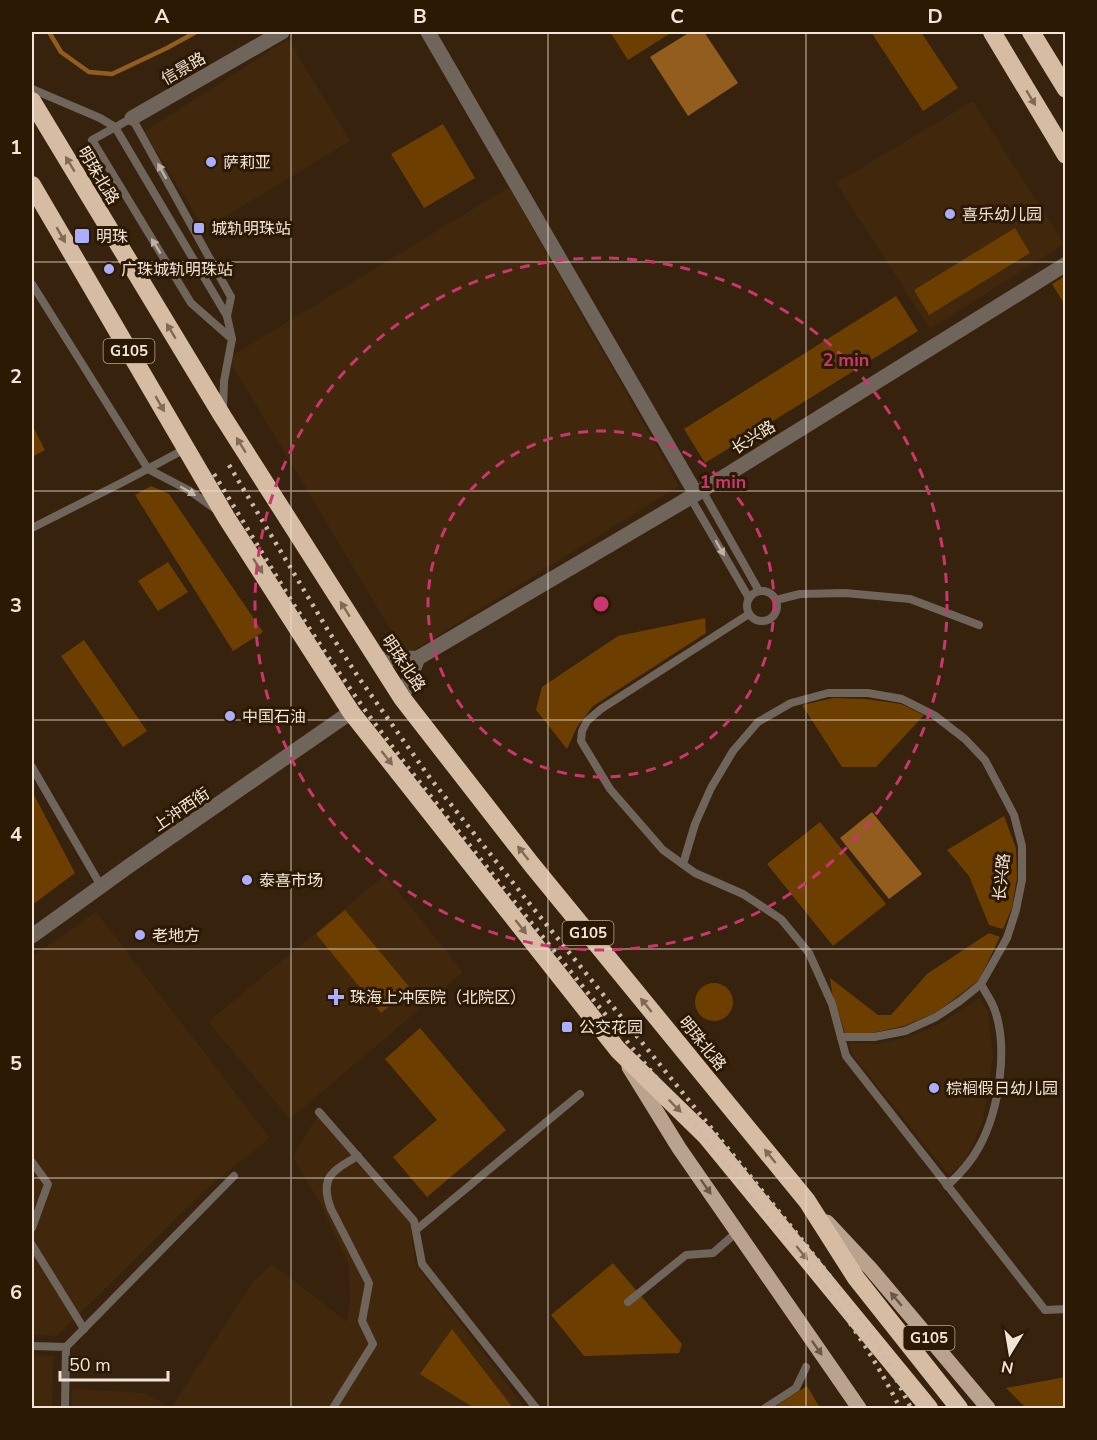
<svg xmlns="http://www.w3.org/2000/svg" width="1097" height="1440" font-family="'Nunito Sans','Noto Sans SC',sans-serif">
	<style>
		.built { fill: #41280c }
		.green { fill: #6c3f00 }
		.water { fill: #935d1e }
		.lines { fill: none; stroke-linecap: round; stroke-linejoin: round }
		.stream { stroke: #935d1e; stroke-width: 4.5 }
		.lane { stroke: #70655b; stroke-width: 8 }
		.street { stroke: #70655b; stroke-width: 15 }
		.primary { stroke: #b9a38f; stroke-width: 15 }
		.highway { stroke: #d5bca3; stroke-width: 18 }
		.rail { stroke: #c9baac; stroke-width: 4.5; stroke-dasharray: 3 6; stroke-linecap: butt }
		.oneway { fill: #806a54 }
		.oneway2 { fill: #beb1a6 }
		.oneway3 { fill: #6b5743 }
		.grid { fill: none; stroke: #f2e4d8; stroke-width: 1.5; stroke-opacity: 0.55 }
		.ring { fill: none; stroke: #c9376e; stroke-width: 3; stroke-dasharray: 10 8 }
		.poi-dot { fill: #abaffb; stroke: #2c1904; stroke-width: 2 }
		.labels { text-anchor: middle; stroke-width: 6; stroke-linejoin: round; paint-order: stroke }
		.shield { fill: #2c1904; stroke: #b7a798; stroke-width: 1.5 }
		.shield-label { font-size: 15px; font-weight: bold; fill: #f2e4d8 }
		.street-label { font-size: 16px; fill: #f2e4d8; stroke: #2c1904 }
		.poi-label { font-size: 16px; fill: #f2e4d8; stroke: #2c1904; text-anchor: start }
		.centre { fill: #c9376e; stroke: #2c1904; stroke-width: 3 }
		.ring-label { font-size: 18px; text-anchor: middle; font-weight: bold; fill: #c9376e; stroke: #2c1904; stroke-width: 6; stroke-linejoin: round; paint-order: stroke }
		.neatline { fill: none; stroke: #f2e4d8; stroke-width: 2 }
		.grid-label { font-size: 20px; text-anchor: middle; font-weight: bold; fill: #f2e4d8 }
	</style>
	<rect width="100%" height="100%" fill="#36220d"/>
	<g class="built">
		<polygon points="288,39 350,141 205,229 144,132"/>
		<polygon points="973,101 1064,244 930,329 836,183"/>
		<polygon points="509,187 679,486 406,655 228,358"/>
		<polygon points="385,875 463,972 290,1119 208,1022"/>
		<polygon points="96,912 270,1138 206,1189 57,1336 32,1335 32,957"/>
		<polygon points="980,998 988,1012 993,1056 983,1120 973,1145 963,1163 949,1175 852,1054 849,1042 878,1044 911,1036 941,1023"/>
		<polygon points="317,1116 410,1222 415,1264 525,1408 71,1408 72,1389 145,1393 171,1408 253,1282 272,1264 347,1322 350,1299 349,1265 320,1203 293,1157"/>
		<polygon points="32,1355 53,1356 52,1408 32,1408"/>
	</g>
	<g class="green">
		<polygon points="610,32 672,32 628,60"/>
		<polygon points="871,32 921,32 958,88 923,111"/>
		<polygon points="443,124 475,178 424,208 391,154"/>
		<polygon points="1015,228 1030,253 929,315 914,290"/>
		<polygon points="1065,276 1065,305 1052,284"/>
		<polygon points="896,296 918,331 705,463 684,429"/>
		<polygon points="32,425 45,450 32,457"/>
		<polygon points="151,486 169,494 263,632 233,651 135,495"/>
		<polygon points="168,562 188,592 158,611 138,581"/>
		<polygon points="705,618 706,633 593,706 577,727 567,749 536,710 542,687 618,636"/>
		<polygon points="84,640 147,731 123,747 61,656"/>
		<polygon points="834,698 866,699 901,704 924,715 876,767 842,767 802,705"/>
		<polygon points="32,791 75,873 32,905"/>
		<polygon points="1004,816 1016,848 1017,877 1012,908 1003,929 989,925 969,876 947,850"/>
		<polygon points="820,822 886,904 833,946 767,864"/>
		<polygon points="345,910 411,989 381,1013 316,934"/>
		<polygon points="989,933 1000,937 979,980 937,1012 904,1026 872,1033 845,1033 832,993 830,978 878,1015 891,1015 927,974"/>
		<circle cx="714" cy="1002" r="19"/>
		<polygon points="420,1028 506,1130 427,1197 393,1157 437,1120 385,1059"/>
		<polygon points="613,1263 682,1344 679,1353 584,1356 551,1315"/>
		<polygon points="452,1329 513,1408 474,1408 420,1374"/>
		<polygon points="1065,1377 1065,1408 1026,1408 1006,1388"/>
		<polygon points="807,1386 820,1408 773,1408"/>
	</g>
	<g class="water">
		<polygon points="690,32 704,32 738,83 688,116 650,57"/>
		<polygon points="872,812 922,874 889,899 840,838"/>
	</g>
	<g class="lines">
		<polyline class="stream" points="49,32 61,52 89,72 112,74 167,48 196,32"/>
		<g class="lane">
			<polyline points="32,89 100,118 115,127 227,316 232,339 224,381 223,409"/>
			<polyline points="32,284 148,469 190,491 214,508"/>
			<polyline points="227,316 231,297 132,118 92,140 191,303 232,339"/>
			<polyline points="702,490 759,591"/>
			<polyline points="690,497 749,598"/>
			<polyline points="32,528 125,481 185,449"/>
			<circle cx="762" cy="606" r="15"/>
			<polyline points="776,600 800,594 845,593 910,599 979,625"/>
			<polyline points="749,614 601,709 587,721 582,731 581,741 610,789 663,850 695,873 743,894 781,919 809,953 832,1004 846,1056 1045,1310 1066,1309"/>
			<polyline points="32,767 101,886"/>
			<polyline points="683,864 695,824 711,788 733,751 758,722 791,703 828,693 868,693 902,699 934,715 965,739 985,760 1014,815 1022,846 1022,880 1016,910 1007,938 981,984 960,1001 936,1017 905,1031 874,1037 841,1037"/>
			<polyline points="319,1112 414,1221 422,1264 536,1408"/>
			<polyline points="32,1162 48,1184 32,1228"/>
			<path d="M947,1186C960,1174 971,1162 979,1147C999,1111 1009,1047 994,1008C991,1000 985,992 981,984"/>
			<polyline points="416,1230 580,1094"/>
			<polyline points="32,1245 84,1329"/>
			<polyline points="628,1302 686,1255 713,1253 737,1232"/>
			<polyline points="32,1346 66,1347 65,1408"/>
			<polyline points="66,1347 234,1176"/>
			<path d="M333,1408L373,1344L362,1321L369,1283L331,1209C319,1177 332,1171 358,1156"/>
			<polyline points="765,1408 796,1388 806,1367"/>
		</g>
		<g class="street">
			<polyline points="428,32 696,494"/>
			<polyline points="132,118 282,32"/>
			<polyline points="377,659 418,658 696,494 1066,264"/>
			<polyline points="402,698 418,658"/>
			<polyline points="32,936 129,866 351,712"/>
		</g>
		<g class="primary">
			<polyline points="629,1067 679,1148 859,1408"/>
			<polyline points="827,1222 870,1268 988,1408"/>
		</g>
		<g class="highway">
			<polyline points="992,32 1066,155"/>
			<polyline points="1031,32 1066,89"/>
			<polyline points="32,101 223,417 402,698 532,865 807,1201 856,1278 959,1408"/>
			<polyline points="32,185 226,517 351,712 618,1050 706,1136 929,1408"/>
		</g>
		<g class="rail">
			<path d="M229,465L329,632L359,678L430,778L529,903L806,1245C835,1283 865,1321 888,1363C896,1378 903,1393 911,1408"/>
			<path d="M214,474L294,605L329,658L367,713L410,770L521,910L826,1288C853,1326 879,1366 900,1408"/>
		</g>
	</g>
	<defs><path id="oneway-solid" d="M-6-.8H1V-3.2L6.5 0L1 3.2V.8H-6Z" transform="scale(1.5)"/></defs>
	<g class="oneway">
		<use href="#oneway-solid" transform="translate(1031 98) rotate(59)"/>
		<use href="#oneway-solid" transform="translate(70 164) rotate(-121)"/>
		<use href="#oneway-solid" transform="translate(61 235) rotate(60)"/>
		<use href="#oneway-solid" transform="translate(171 331) rotate(-121)"/>
		<use href="#oneway-solid" transform="translate(160 404) rotate(60)"/>
		<use href="#oneway-solid" transform="translate(241 445) rotate(-122)"/>
		<use href="#oneway-solid" transform="translate(258 566) rotate(57)"/>
		<use href="#oneway-solid" transform="translate(345 609) rotate(-122)"/>
		<use href="#oneway-solid" transform="translate(387 758) rotate(52)"/>
		<use href="#oneway-solid" transform="translate(523 853) rotate(-128)"/>
		<use href="#oneway-solid" transform="translate(521 927) rotate(52)"/>
		<use href="#oneway-solid" transform="translate(646 1005) rotate(-129)"/>
		<use href="#oneway-solid" transform="translate(675 1106) rotate(45)"/>
		<use href="#oneway-solid" transform="translate(770 1156) rotate(-129)"/>
		<use href="#oneway-solid" transform="translate(802 1253) rotate(51)"/>
	</g>
	<g class="oneway2">
		<use href="#oneway-solid" transform="translate(162 171) rotate(-119)"/>
		<use href="#oneway-solid" transform="translate(156 246) rotate(-121)"/>
		<use href="#oneway-solid" transform="translate(188 491) rotate(30)"/>
		<use href="#oneway-solid" transform="translate(720 548) rotate(60)"/>
	</g>
	<g class="oneway3">
		<use href="#oneway-solid" transform="translate(706 1187) rotate(55)"/>
		<use href="#oneway-solid" transform="translate(896 1299) rotate(-130)"/>
		<use href="#oneway-solid" transform="translate(817 1348) rotate(55)"/>
	</g>
	<path class="grid" d="M291,32V1408M548,32V1408M806,32V1408M32,262H1066M32,491H1066M32,720H1066M32,949H1066M32,1178H1066"/>
	<g class="ring">
		<circle cx="601" cy="604" r="173"/>
		<circle cx="601" cy="604" r="346"/>
	</g>
	<g class="poi-dot">
		<circle cx="211" cy="162" r="6"/>
		<circle cx="950" cy="214" r="6"/>
		<rect x="193" y="222" width="12" height="12" rx="3"/>
		<rect x="74" y="228" width="16" height="16" rx="3"/>
		<circle cx="109" cy="269" r="6"/>
		<circle cx="230" cy="716" r="6"/>
		<circle cx="247" cy="880" r="6"/>
		<circle cx="140" cy="935" r="6"/>
		<path d="M333 988h6v6h6v6h-6v6h-6v-6h-6v-6h6z"/>
		<rect x="561" y="1021" width="12" height="12" rx="3"/>
		<circle cx="934" cy="1088" r="6"/>
	</g>
	<g class="labels">
		<g class="shield">
			<rect x="103.5" y="339" width="51" height="24" rx="4.5"/>
			<rect x="562.5" y="921" width="51" height="24" rx="4.5"/>
			<rect x="903.5" y="1326" width="51" height="24" rx="4.5"/>
		</g>
		<g class="shield-label">
			<text x="129" y="356">G105</text>
			<text x="588" y="938">G105</text>
			<text x="929" y="1343">G105</text>
		</g>
		<g class="street-label">
			<text transform="translate(183 68) rotate(-30)" y="6">信景路</text>
			<text transform="translate(99 175) rotate(59)" y="6">明珠北路</text>
			<text transform="translate(753 437) rotate(-32)" y="6">长兴路</text>
			<text transform="translate(404 663) rotate(56)" y="6">明珠北路</text>
			<text transform="translate(181 809) rotate(-34)" y="6">上沖西街</text>
			<text transform="translate(1001 877) rotate(-84)" y="6">长兴路</text>
			<text transform="translate(703 1043) rotate(51)" y="6">明珠北路</text>
		</g>
		<g class="poi-label">
			<text x="223" y="168">萨莉亚</text>
			<text x="962" y="220">喜乐幼儿园</text>
			<text x="211" y="234">城轨明珠站</text>
			<text x="96" y="242">明珠</text>
			<text x="121" y="275">广珠城轨明珠站</text>
			<text x="242" y="722">中国石油</text>
			<text x="259" y="886">泰喜市场</text>
			<text x="152" y="941">老地方</text>
			<text x="350" y="1003">珠海上冲医院（北院区）</text>
			<text x="579" y="1033">公交花园</text>
			<text x="946" y="1094">棕榈假日幼儿园</text>
		</g>
	</g>
	<circle cx="601" cy="604" r="9" class="centre"/>
	<g class="ring-label">
		<text x="846" y="366">2 min</text>
		<text x="723" y="488">1 min</text>
	</g>
	<rect width="1097" height="1440" fill="none" stroke="#2c1904" stroke-width="66"/>
	<g transform="translate(1010 1353) rotate(191)" stroke="#2c1904" stroke-width="4.5" paint-order="stroke">
	<path d="M0-4.5L10 22L0 15L-10 22Z" fill="#f2e4d8"/>
	<text y="-9" font-size="16" font-weight="bold" text-anchor="middle" fill="#f2e4d8">N</text>
	</g>
	<path d="M60 1371v9h108v-9" fill="none" stroke="#f2e4d8" stroke-width="3"/>
	<text x="69" y="1371" font-size="18" fill="#f2e4d8" stroke="#2c1904" stroke-width="4.5" paint-order="stroke">50 m</text>
	<rect x="33" y="33" width="1031" height="1374" class="neatline"/>
	<g class="grid-label">
		<text x="162" y="23">A</text>
		<text x="420" y="23">B</text>
		<text x="677" y="23">C</text>
		<text x="935" y="23">D</text>
		<text x="16" y="154">1</text>
		<text x="16" y="383">2</text>
		<text x="16" y="612">3</text>
		<text x="16" y="841">4</text>
		<text x="16" y="1070">5</text>
		<text x="16" y="1299">6</text>
	</g>
</svg>
